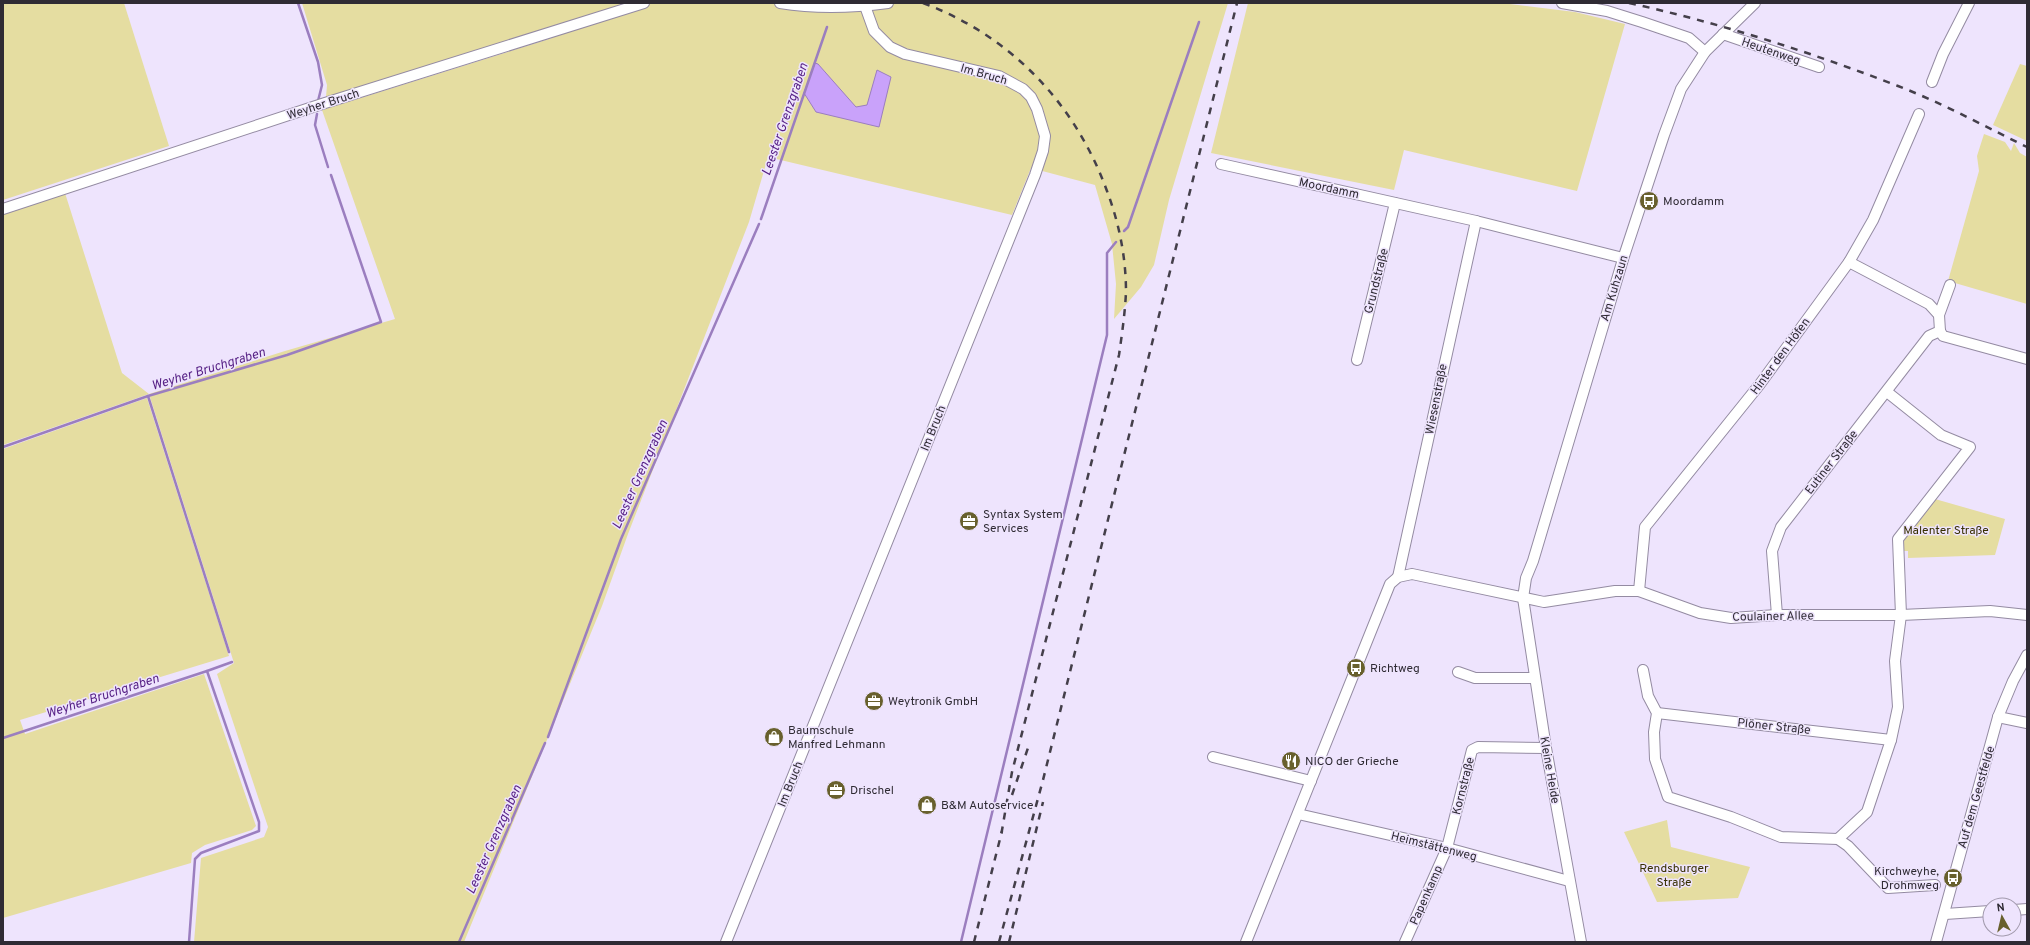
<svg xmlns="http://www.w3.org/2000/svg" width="2030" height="945" font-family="Overpass,sans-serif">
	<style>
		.green { fill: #e5dda1 }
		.water { fill: #c9a2fa; stroke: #9b7ebf }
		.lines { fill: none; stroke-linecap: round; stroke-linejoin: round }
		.stream { stroke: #9b7ebf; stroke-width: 2.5 }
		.street-casing { stroke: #948ba2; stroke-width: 12 }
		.street { stroke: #fff; stroke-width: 10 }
		.rail { stroke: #443f4a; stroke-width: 2.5; stroke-dasharray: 7 7; stroke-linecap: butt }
		.labels { text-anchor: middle; stroke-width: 3; stroke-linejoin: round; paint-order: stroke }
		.street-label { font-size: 12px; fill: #2f2b34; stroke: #eee4fd }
		.poi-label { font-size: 12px; fill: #2f2b34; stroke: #eee4fd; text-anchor: start }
		.park-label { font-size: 12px; fill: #373001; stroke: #eee4fd }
		.water-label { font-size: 13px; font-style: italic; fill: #551f84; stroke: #eee4fd }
	</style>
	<rect width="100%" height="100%" fill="#eee4fd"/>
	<g class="green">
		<polygon points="3,3 124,3 169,146 3,200"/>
		<polygon points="302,3 1228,3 1169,200 1154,265 1141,287 1114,319 1116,284 1112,244 1095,185 1031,168 1012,215 768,157 749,222 628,534 602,606 464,942 194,942 201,858 264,837 268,827 217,674 234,663 149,394 3,445 3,214 65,193 122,373 149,394 285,351 395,319 322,110 552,38 550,32 326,97 327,85"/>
		<polygon points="1248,3 1502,3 1575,12 1625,24 1577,191 1404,150 1394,190 1211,153"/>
		<polygon points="2020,64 2027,66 2027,141 1993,125"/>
		<polygon points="1984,134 2005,142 2011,151 2014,143 2020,153 2027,157 2027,304 1948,281 1979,171 1977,156"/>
		<polygon points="147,398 229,656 20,720 25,734 204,674 256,826 252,830 205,845 192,853 191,863 3,918 3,449"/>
		<polygon points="1935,499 2005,519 1995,555 1908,558 1908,551 1903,551 1903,542"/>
		<polygon points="1667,820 1671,847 1750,867 1738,898 1657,902 1624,832"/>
	</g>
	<polygon class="water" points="815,63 818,64 856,107 867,105 877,70 891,77 879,127 816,112 804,93"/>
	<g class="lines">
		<g class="stream">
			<polyline points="298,3 318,62 322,85 318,101"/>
			<polyline points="317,114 315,125 328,167"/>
			<polyline points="761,219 827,27"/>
			<polyline points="1124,231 1128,227 1199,22"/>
			<polyline points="148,396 229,652"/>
			<polyline points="3,447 148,396 287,355 381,322 331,175"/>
			<polyline points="548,737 621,539 759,224"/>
			<polyline points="3,738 207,671"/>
			<polyline points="189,942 195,859 201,853 259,831 259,822 207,671 232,662"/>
			<polyline points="459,942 545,743"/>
			<polyline points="961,942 1107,335 1107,253 1116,242"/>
		</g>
		<defs>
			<g id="street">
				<path d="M780,3C816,9 851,8 888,3"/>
				<polyline points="1562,3 1607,11 1642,22 1689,38 1705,52"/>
				<polyline points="1723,34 1819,67"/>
				<polyline points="1932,82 1943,54 1969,3"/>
				<polyline points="1221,164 1476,221 1623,258"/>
				<polyline points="3,209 325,103 644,3"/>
				<polyline points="1849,262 1929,304 1939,315"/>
				<polyline points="1940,331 1943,336 2027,359"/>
				<polyline points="1357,360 1395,203"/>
				<polyline points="1398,577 1476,221"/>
				<polyline points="1639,591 1645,527 1760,384 1849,262 1873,220 1919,114"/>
				<polyline points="1777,615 1772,551 1781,527 1929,336 1940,331 1939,315 1950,285"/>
				<polyline points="1643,670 1648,696 1657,713 1654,732 1655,759 1668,797 1731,817 1781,837 1838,839 1867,812 1891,740 1898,707 1895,661 1901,615 1898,539 1970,447 1941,435 1887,392"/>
				<polyline points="1458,672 1475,678 1535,678"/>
				<polyline points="1657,713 1891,740"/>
				<polyline points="1998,717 2027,723"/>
				<polyline points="1213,757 1311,781"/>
				<polyline points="1298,814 1447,848 1569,881"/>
				<polyline points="1838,839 1848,846 1888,888 1935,885"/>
				<polyline points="2014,910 2027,909"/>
				<polyline points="1945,914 1990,911"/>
				<polyline points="726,942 1035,175 1043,151 1045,136 1037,109 1031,97 1023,89 999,76 905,54 890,47 874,31 865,6"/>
				<polyline points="1246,942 1390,584 1398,577 1412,574 1544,602 1615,591 1639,591 1700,613 1731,618 1777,615 1901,615 1990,611 2027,615"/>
				<polyline points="1405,942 1447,848 1472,750 1478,747 1546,748"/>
				<polyline points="1581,942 1546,748 1523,598 1526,578 1533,561 1624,256 1664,135 1681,89 1705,52 1755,3"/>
				<polyline points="1936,942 1998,717 2013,681 2027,655"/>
			</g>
		</defs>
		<use href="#street" class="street-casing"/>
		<use href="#street" class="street"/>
		<g class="rail">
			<path d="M923,3C1011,36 1075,103 1107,191C1119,223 1126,257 1126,292C1125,313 1122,334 1119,355L1012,772L1001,836"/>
			<path d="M1629,3C1720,23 1810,52 1898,86C1942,103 1984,126 2027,147"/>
			<polyline points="1012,795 1030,742"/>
			<polyline points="974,942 1002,831"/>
			<polyline points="999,942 1043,780 1237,3"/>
			<polyline points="1009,942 1043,802"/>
		</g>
	</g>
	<defs>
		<symbol id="bus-disc" viewBox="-11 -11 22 22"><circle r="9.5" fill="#68602d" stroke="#eee4fd"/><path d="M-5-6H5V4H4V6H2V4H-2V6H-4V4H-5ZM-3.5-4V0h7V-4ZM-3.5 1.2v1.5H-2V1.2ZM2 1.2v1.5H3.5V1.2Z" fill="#fff"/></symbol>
		<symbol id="office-disc" viewBox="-11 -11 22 22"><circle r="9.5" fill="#68602d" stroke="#eee4fd"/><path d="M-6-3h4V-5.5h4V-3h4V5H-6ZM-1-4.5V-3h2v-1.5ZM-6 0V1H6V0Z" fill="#fff"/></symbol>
		<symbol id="shop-disc" viewBox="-11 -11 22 22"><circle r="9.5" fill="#68602d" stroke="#eee4fd"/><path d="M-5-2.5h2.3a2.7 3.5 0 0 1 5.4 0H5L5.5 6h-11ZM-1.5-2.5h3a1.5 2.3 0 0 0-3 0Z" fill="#fff"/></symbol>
		<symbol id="restaurant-disc" viewBox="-11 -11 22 22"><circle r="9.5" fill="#68602d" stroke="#eee4fd"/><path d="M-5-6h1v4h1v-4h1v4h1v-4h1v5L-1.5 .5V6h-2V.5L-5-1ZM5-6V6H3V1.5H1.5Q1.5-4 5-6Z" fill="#fff"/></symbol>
	</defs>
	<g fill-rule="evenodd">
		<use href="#bus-disc" x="1638" y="190" width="22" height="22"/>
		<use href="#office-disc" x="958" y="510" width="22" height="22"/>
		<use href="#bus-disc" x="1345" y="657" width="22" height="22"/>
		<use href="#office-disc" x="863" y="690" width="22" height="22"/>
		<use href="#shop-disc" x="763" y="726" width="22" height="22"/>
		<use href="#restaurant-disc" x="1280" y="750" width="22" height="22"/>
		<use href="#office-disc" x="825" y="779" width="22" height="22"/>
		<use href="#shop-disc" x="916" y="794" width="22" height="22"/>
		<use href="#bus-disc" x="1942" y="867" width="22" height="22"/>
	</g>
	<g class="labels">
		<g class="street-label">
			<text transform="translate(1771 51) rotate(19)" y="4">Heutenweg</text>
			<text transform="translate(984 74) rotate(16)" y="4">Im Bruch</text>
			<text transform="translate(323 104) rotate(-18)" y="4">Weyher Bruch</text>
			<text transform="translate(1329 188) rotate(12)" y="4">Moordamm</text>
			<text transform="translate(1376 281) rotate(-76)" y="4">Grundstraße</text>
			<text transform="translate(1614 288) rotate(-73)" y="4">Am Kuhzaun</text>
			<text transform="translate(1780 356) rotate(-54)" y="4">Hinter den Höfen</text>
			<text transform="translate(1436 399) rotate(-79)" y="4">Wiesenstraße</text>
			<text transform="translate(933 428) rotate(-68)" y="4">Im Bruch</text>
			<text transform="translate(1831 462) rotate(-52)" y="4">Eutiner Straße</text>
			<text transform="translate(1773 616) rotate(-1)" y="4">Coulainer Allee</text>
			<text transform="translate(1774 726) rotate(6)" y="4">Plöner Straße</text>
			<text transform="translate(1550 770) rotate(80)" y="4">Kleine Heide</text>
			<text transform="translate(790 784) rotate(-68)" y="4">Im Bruch</text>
			<text transform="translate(1463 786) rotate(-76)" y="4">Kornstraße</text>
			<text transform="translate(1976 797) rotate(-74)" y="4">Auf dem Geestfelde</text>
			<text transform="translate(1434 846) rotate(14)" y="4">Heimstättenweg</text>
			<text transform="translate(1426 895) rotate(-66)" y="4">Papenkamp</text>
		</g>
		<g class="poi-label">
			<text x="1663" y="205">Moordamm</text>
			<text x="983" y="518">Syntax System<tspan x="983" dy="14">Services</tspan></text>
			<text x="1370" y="672">Richtweg</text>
			<text x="888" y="705">Weytronik GmbH</text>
			<text x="788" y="734">Baumschule<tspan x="788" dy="14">Manfred Lehmann</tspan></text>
			<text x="1305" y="765">NICO der Grieche</text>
			<text x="850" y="794">Drischel</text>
			<text x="941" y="809">B&amp;M Autoservice</text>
			<text x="1939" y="875" text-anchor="end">Kirchweyhe,<tspan x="1939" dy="14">Drohmweg</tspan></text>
		</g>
		<g class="park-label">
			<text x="1946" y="534">Malenter Straße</text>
			<text x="1674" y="872">Rendsburger<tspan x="1674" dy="14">Straße</tspan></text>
		</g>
		<g class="water-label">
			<text transform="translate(784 119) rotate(-71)" y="5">Leester Grenzgraben</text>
			<text transform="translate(208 368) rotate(-17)" y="5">Weyher Bruchgraben</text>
			<text transform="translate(639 474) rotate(-66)" y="5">Leester Grenzgraben</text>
			<text transform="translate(102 695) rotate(-18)" y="5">Weyher Bruchgraben</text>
			<text transform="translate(493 839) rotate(-66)" y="5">Leester Grenzgraben</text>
		</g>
	</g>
	<rect width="2030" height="945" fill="none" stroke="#2f2b34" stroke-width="8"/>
	<g transform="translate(2002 917) rotate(352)"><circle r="19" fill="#eee4fd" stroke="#a29aad"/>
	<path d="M0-3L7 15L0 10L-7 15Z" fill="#68602d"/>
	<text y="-6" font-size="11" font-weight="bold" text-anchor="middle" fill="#2f2b34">N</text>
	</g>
</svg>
